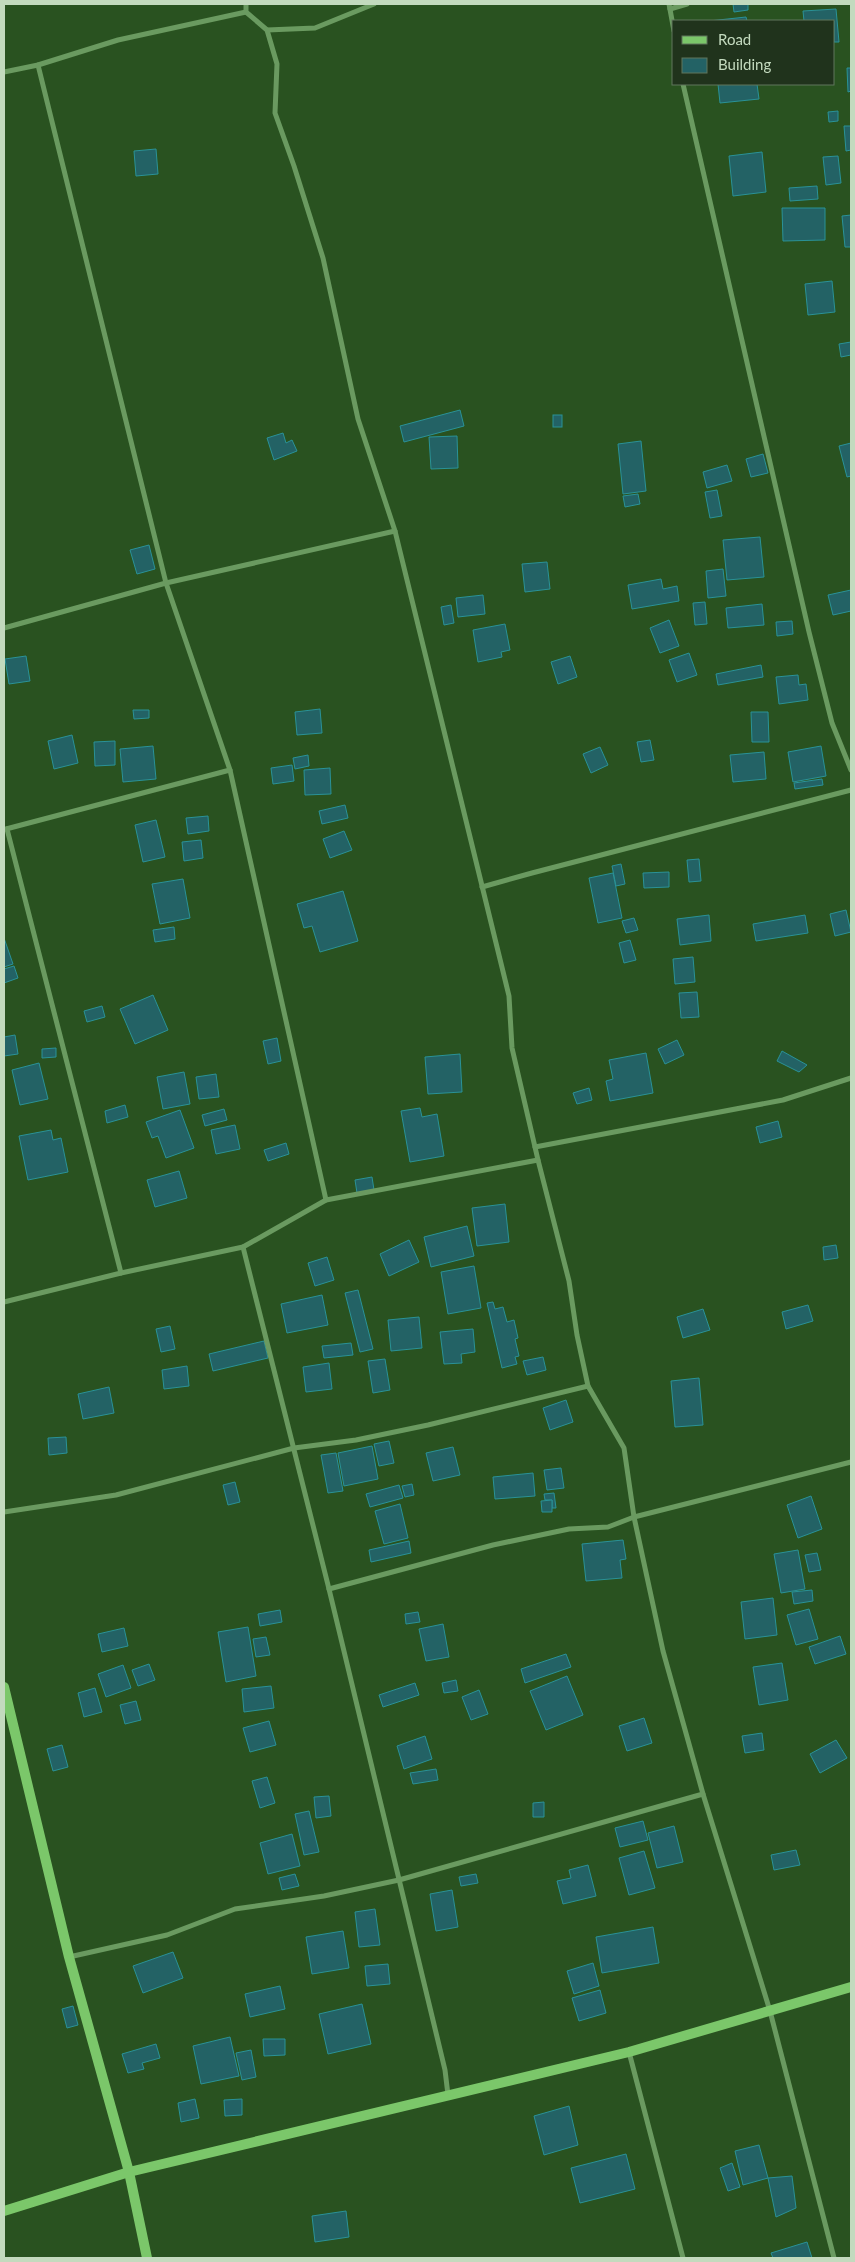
<svg xmlns="http://www.w3.org/2000/svg" width="855" height="2262" font-family="Lato,sans-serif">
	<style>
		.building { fill: #236265; stroke: #2a9297 }
		.lines { fill: none; stroke-linecap: round; stroke-linejoin: round }
		.street { stroke: #6a9a60; stroke-width: 5 }
		.secondary { stroke: #7bc76a; stroke-width: 10 }
	</style>
	<rect width="100%" height="100%" fill="#295220"/>
	<g class="building">
		<polygon points="733,4 748,4 748,10 734,12"/>
		<polygon points="836,9 839,42 834,42 834,21 804,21 803,11"/>
		<polygon points="746,17 747,21 709,21"/>
		<polygon points="847,68 851,68 851,91 848,92"/>
		<polygon points="718,84 757,84 759,99 720,103"/>
		<polygon points="838,111 838,121 829,122 828,112"/>
		<polygon points="844,126 851,126 851,150 846,151"/>
		<polygon points="156,149 158,174 136,176 134,151"/>
		<polygon points="762,152 766,192 733,196 729,156"/>
		<polygon points="838,156 841,183 826,185 823,157"/>
		<polygon points="817,186 818,199 790,201 789,188"/>
		<polygon points="782,208 825,208 825,240 783,241"/>
		<polygon points="851,215 851,247 845,247 842,216"/>
		<polygon points="832,281 835,312 808,315 805,284"/>
		<polygon points="851,342 851,355 841,357 839,344"/>
		<polygon points="460,410 464,426 404,442 400,426"/>
		<rect x="553" y="415" width="9" height="12"/>
		<polygon points="283,433 286,443 292,440 297,451 274,460 267,438"/>
		<polygon points="457,436 458,468 431,469 429,437"/>
		<polygon points="641,441 646,491 623,494 618,444"/>
		<polygon points="851,443 851,476 847,477 839,446"/>
		<polygon points="763,454 768,473 751,477 746,459"/>
		<polygon points="727,465 732,481 707,488 703,472"/>
		<polygon points="717,490 722,516 710,518 705,492"/>
		<polygon points="638,494 640,504 625,507 623,496"/>
		<polygon points="760,537 764,577 727,580 723,540"/>
		<polygon points="149,545 155,569 137,574 130,550"/>
		<polygon points="547,562 550,589 525,592 522,564"/>
		<polygon points="723,569 726,596 708,598 706,571"/>
		<polygon points="661,579 663,589 677,586 679,601 632,609 628,585"/>
		<polygon points="851,590 851,611 833,615 828,595"/>
		<polygon points="483,595 485,614 458,617 456,598"/>
		<polygon points="705,602 707,624 695,625 693,603"/>
		<polygon points="762,604 764,625 728,628 726,608"/>
		<polygon points="451,605 454,623 444,625 441,607"/>
		<polygon points="669,620 679,646 660,653 650,628"/>
		<polygon points="792,621 793,634 777,636 776,622"/>
		<polygon points="505,624 510,650 501,652 502,657 478,662 473,630"/>
		<polygon points="689,653 697,675 677,682 669,660"/>
		<polygon points="26,656 30,681 9,684 5,659"/>
		<polygon points="570,656 577,677 558,684 551,662"/>
		<polygon points="761,665 763,677 718,685 716,674"/>
		<polygon points="798,675 799,685 806,684 808,700 779,704 776,677"/>
		<polygon points="320,709 322,733 297,735 295,712"/>
		<polygon points="133,710 149,710 149,718 134,719"/>
		<polygon points="751,712 768,712 769,742 752,742"/>
		<polygon points="72,735 78,763 54,769 48,741"/>
		<polygon points="650,740 654,760 641,762 637,742"/>
		<polygon points="115,741 115,765 95,766 94,742"/>
		<polygon points="153,746 156,779 123,782 120,749"/>
		<polygon points="821,746 826,776 793,782 788,752"/>
		<polygon points="600,747 608,765 591,773 583,754"/>
		<polygon points="764,752 766,779 733,782 730,755"/>
		<polygon points="308,755 309,766 295,769 293,758"/>
		<polygon points="292,765 294,781 273,784 271,768"/>
		<polygon points="330,768 331,794 305,795 304,770"/>
		<polygon points="822,779 823,785 795,789 794,783"/>
		<polygon points="345,805 348,818 322,824 319,811"/>
		<polygon points="208,816 209,831 188,834 186,818"/>
		<polygon points="156,820 165,857 143,862 135,825"/>
		<polygon points="344,831 352,850 330,858 323,839"/>
		<polygon points="201,840 203,858 184,861 182,842"/>
		<polygon points="699,859 701,881 689,882 687,860"/>
		<polygon points="621,864 625,884 616,886 612,866"/>
		<polygon points="669,872 669,887 644,888 643,873"/>
		<polygon points="613,873 622,918 598,923 589,878"/>
		<polygon points="183,879 190,918 160,924 152,884"/>
		<polygon points="343,891 358,941 320,952 312,926 304,928 297,904"/>
		<polygon points="846,910 851,932 835,936 830,914"/>
		<polygon points="709,915 711,941 680,945 677,919"/>
		<polygon points="805,915 808,933 756,941 753,924"/>
		<polygon points="634,918 638,930 626,933 622,921"/>
		<polygon points="174,927 175,939 155,942 153,930"/>
		<polygon points="4,938 13,964 4,967"/>
		<polygon points="630,940 636,960 624,963 619,943"/>
		<polygon points="693,957 695,982 675,984 673,959"/>
		<polygon points="14,966 18,978 4,983 4,969"/>
		<polygon points="697,992 699,1017 681,1018 679,993"/>
		<polygon points="153,995 168,1030 135,1044 120,1009"/>
		<polygon points="102,1006 105,1017 87,1022 84,1011"/>
		<polygon points="15,1035 18,1054 4,1056 4,1037"/>
		<polygon points="277,1038 281,1061 268,1064 263,1041"/>
		<polygon points="677,1040 684,1055 665,1064 658,1049"/>
		<polygon points="56,1048 56,1057 42,1058 42,1049"/>
		<polygon points="782,1051 807,1065 799,1072 777,1061"/>
		<polygon points="646,1053 653,1093 610,1101 606,1081 613,1079 609,1060"/>
		<polygon points="460,1054 462,1092 428,1094 425,1057"/>
		<polygon points="39,1063 48,1099 20,1105 12,1070"/>
		<polygon points="184,1072 190,1104 163,1109 157,1077"/>
		<polygon points="216,1074 219,1097 199,1099 196,1077"/>
		<polygon points="589,1088 592,1100 577,1104 573,1093"/>
		<polygon points="125,1105 128,1117 107,1123 105,1111"/>
		<polygon points="420,1108 422,1117 437,1114 444,1156 410,1162 401,1111"/>
		<polygon points="224,1109 227,1120 205,1126 202,1115"/>
		<polygon points="180,1110 194,1148 166,1158 158,1136 152,1138 146,1122"/>
		<polygon points="778,1121 782,1137 760,1143 756,1127"/>
		<polygon points="235,1125 240,1149 216,1154 211,1130"/>
		<polygon points="51,1130 53,1140 61,1138 68,1172 28,1180 19,1136"/>
		<polygon points="286,1143 289,1154 268,1161 264,1150"/>
		<polygon points="179,1171 187,1198 155,1207 147,1180"/>
		<polygon points="372,1177 374,1190 357,1193 355,1180"/>
		<polygon points="505,1204 509,1242 477,1246 472,1208"/>
		<polygon points="467,1226 474,1256 431,1267 424,1237"/>
		<polygon points="409,1240 419,1262 389,1276 380,1254"/>
		<polygon points="836,1245 838,1258 824,1260 823,1247"/>
		<polygon points="327,1257 334,1280 315,1286 308,1263"/>
		<polygon points="474,1266 481,1308 448,1314 441,1272"/>
		<polygon points="358,1290 373,1349 360,1352 345,1293"/>
		<polygon points="322,1295 328,1325 287,1333 281,1304"/>
		<polygon points="493,1302 495,1309 503,1307 507,1322 514,1320 518,1338 515,1339 519,1356 515,1357 517,1364 502,1368 487,1303"/>
		<polygon points="808,1305 813,1321 786,1329 782,1312"/>
		<polygon points="703,1309 710,1330 683,1338 677,1317"/>
		<polygon points="419,1317 422,1348 391,1351 388,1320"/>
		<polygon points="170,1326 175,1349 161,1352 156,1329"/>
		<polygon points="473,1329 475,1352 461,1354 462,1363 444,1364 440,1332"/>
		<polygon points="264,1341 268,1358 213,1371 209,1354"/>
		<polygon points="351,1343 353,1355 324,1358 322,1346"/>
		<polygon points="543,1357 546,1370 527,1375 523,1361"/>
		<polygon points="385,1359 390,1390 373,1393 368,1361"/>
		<polygon points="329,1363 332,1389 306,1392 303,1367"/>
		<polygon points="187,1366 189,1386 164,1389 162,1370"/>
		<polygon points="699,1378 703,1425 675,1427 671,1381"/>
		<polygon points="109,1387 114,1413 83,1419 78,1394"/>
		<polygon points="566,1400 573,1422 550,1430 543,1408"/>
		<polygon points="66,1437 67,1453 49,1455 48,1438"/>
		<polygon points="389,1441 394,1463 379,1466 374,1444"/>
		<polygon points="372,1446 378,1479 344,1486 338,1453"/>
		<polygon points="453,1447 460,1475 433,1481 426,1453"/>
		<polygon points="336,1453 343,1491 328,1493 321,1455"/>
		<polygon points="561,1468 564,1488 547,1490 544,1470"/>
		<polygon points="533,1473 535,1496 495,1499 493,1477"/>
		<polygon points="235,1482 240,1502 228,1505 223,1485"/>
		<polygon points="412,1484 414,1495 405,1497 402,1486"/>
		<polygon points="399,1485 403,1498 370,1507 366,1494"/>
		<polygon points="554,1493 556,1508 552,1508 552,1500 545,1500 544,1494"/>
		<polygon points="811,1496 822,1529 798,1538 787,1505"/>
		<polygon points="552,1500 552,1512 542,1512 541,1501"/>
		<polygon points="400,1504 408,1538 384,1544 375,1511"/>
		<polygon points="623,1540 626,1559 620,1560 622,1578 586,1581 582,1544"/>
		<polygon points="409,1541 411,1553 371,1562 369,1550"/>
		<polygon points="798,1550 805,1589 781,1593 774,1554"/>
		<polygon points="817,1553 821,1570 809,1572 805,1555"/>
		<polygon points="812,1590 813,1601 794,1604 792,1592"/>
		<polygon points="773,1598 777,1635 745,1639 741,1602"/>
		<polygon points="809,1609 818,1639 796,1645 787,1615"/>
		<polygon points="280,1610 282,1622 260,1626 258,1614"/>
		<polygon points="418,1612 420,1622 406,1624 405,1614"/>
		<polygon points="443,1624 449,1657 426,1661 419,1629"/>
		<polygon points="248,1627 256,1676 226,1682 218,1632"/>
		<polygon points="124,1628 128,1646 102,1652 98,1634"/>
		<polygon points="840,1636 846,1654 815,1664 809,1647"/>
		<polygon points="266,1637 270,1655 256,1657 253,1639"/>
		<polygon points="566,1654 571,1667 525,1683 521,1669"/>
		<polygon points="782,1663 788,1700 759,1705 753,1667"/>
		<polygon points="149,1664 155,1680 138,1686 132,1670"/>
		<polygon points="123,1665 131,1688 106,1697 98,1674"/>
		<polygon points="567,1676 583,1715 546,1730 530,1691"/>
		<polygon points="456,1680 458,1691 444,1693 442,1683"/>
		<polygon points="415,1683 419,1695 383,1707 379,1695"/>
		<polygon points="271,1686 274,1708 244,1712 242,1689"/>
		<polygon points="95,1688 102,1712 84,1717 78,1693"/>
		<polygon points="479,1690 488,1714 471,1720 462,1697"/>
		<polygon points="136,1701 141,1720 125,1724 120,1705"/>
		<polygon points="644,1718 652,1743 627,1751 619,1726"/>
		<polygon points="269,1721 276,1745 250,1752 243,1728"/>
		<polygon points="762,1733 764,1750 745,1753 742,1736"/>
		<polygon points="425,1736 432,1759 404,1769 397,1746"/>
		<polygon points="836,1740 847,1758 820,1773 810,1754"/>
		<polygon points="62,1745 68,1767 53,1771 47,1749"/>
		<polygon points="436,1769 438,1780 413,1784 410,1773"/>
		<polygon points="267,1777 275,1803 260,1808 252,1781"/>
		<polygon points="329,1796 331,1816 316,1818 314,1797"/>
		<polygon points="544,1802 544,1817 533,1817 533,1803"/>
		<polygon points="309,1811 319,1852 304,1855 295,1814"/>
		<polygon points="643,1821 648,1840 620,1847 615,1828"/>
		<polygon points="674,1826 683,1862 657,1868 648,1833"/>
		<polygon points="292,1834 300,1866 268,1874 260,1843"/>
		<polygon points="796,1850 800,1865 774,1870 771,1855"/>
		<polygon points="644,1851 655,1888 629,1895 619,1858"/>
		<polygon points="588,1865 596,1896 563,1904 557,1881 571,1878 569,1870"/>
		<polygon points="295,1874 299,1886 282,1890 279,1878"/>
		<polygon points="476,1874 478,1883 461,1886 459,1877"/>
		<polygon points="452,1890 458,1927 436,1931 430,1894"/>
		<polygon points="375,1909 380,1945 359,1947 355,1912"/>
		<polygon points="653,1927 659,1963 602,1973 596,1937"/>
		<polygon points="343,1931 349,1968 312,1974 306,1937"/>
		<polygon points="173,1952 183,1978 143,1993 133,1966"/>
		<polygon points="593,1963 599,1986 574,1994 567,1971"/>
		<polygon points="388,1964 390,1984 367,1986 365,1966"/>
		<polygon points="280,1986 285,2009 250,2017 245,1994"/>
		<polygon points="600,1990 606,2013 579,2021 572,1998"/>
		<polygon points="362,2004 371,2044 328,2054 319,2014"/>
		<polygon points="73,2006 78,2025 67,2028 62,2009"/>
		<polygon points="230,2037 239,2076 201,2084 193,2046"/>
		<polygon points="263,2039 285,2039 285,2055 264,2056"/>
		<polygon points="156,2044 160,2058 142,2063 144,2069 128,2073 122,2054"/>
		<polygon points="251,2050 256,2077 242,2080 236,2053"/>
		<polygon points="195,2099 199,2118 181,2122 178,2103"/>
		<polygon points="242,2099 242,2115 225,2116 224,2100"/>
		<polygon points="569,2106 578,2145 544,2155 534,2116"/>
		<polygon points="759,2145 768,2178 743,2185 735,2151"/>
		<polygon points="626,2154 635,2189 580,2203 571,2168"/>
		<polygon points="732,2163 740,2187 728,2191 720,2168"/>
		<polygon points="792,2176 796,2208 776,2217 768,2178"/>
		<polygon points="346,2211 349,2237 315,2242 312,2216"/>
		<polygon points="807,2242 812,2258 773,2258 771,2253"/>
	</g>
	<g class="lines">
		<g class="street">
			<polyline points="246,4 246,12 267,30 277,64 275,113 294,166 323,258 358,419 395,531 509,996 512,1048 538,1160 569,1281 577,1335 588,1386 624,1448 634,1517 663,1651 703,1794 770,2011 834,2258"/>
			<polyline points="669,4 674,31"/>
			<polyline points="670,9 687,4"/>
			<polyline points="267,30 315,28 374,4"/>
			<polyline points="38,65 166,583 230,770 326,1200"/>
			<polyline points="4,72 38,65 118,40 246,12"/>
			<polyline points="683,84 809,632 832,723 851,770"/>
			<polyline points="4,628 166,583 395,531"/>
			<polyline points="6,829 230,770"/>
			<polyline points="7,829 121,1273"/>
			<polyline points="482,887 532,873 851,790"/>
			<polyline points="535,1147 783,1100 851,1078"/>
			<polyline points="243,1247 329,1589 445,2070 448,2095"/>
			<polyline points="4,1302 121,1273 243,1247 326,1200 538,1160"/>
			<polyline points="4,1512 116,1495 294,1448 356,1440 428,1425 588,1386"/>
			<polyline points="329,1589 493,1545 569,1529 608,1527 634,1517 851,1462"/>
			<polyline points="69,1957 167,1935 235,1909 324,1896 399,1880 703,1794"/>
			<polyline points="629,2052 683,2258"/>
		</g>
		<g class="secondary">
			<polyline points="4,1687 69,1957 129,2172 147,2258"/>
			<polyline points="4,2211 129,2172 629,2052 851,1987"/>
		</g>
	</g>
	<rect width="855" height="2262" fill="none" stroke="#c3dabe" stroke-width="10"/>
	<rect x="672" y="20" width="162" height="65" fill="#20331c" stroke="#61765d"/>
	<rect x="682" y="36" width="25" height="8" fill="#7bc76a" stroke="#61765d"/>
	<text x="718" y="45" font-size="15" fill="#c3dabe">Road</text>
	<rect x="682" y="58" width="25" height="15" fill="#236265" stroke="#61765d"/>
	<text x="718" y="70" font-size="15" fill="#c3dabe">Building</text>
</svg>
